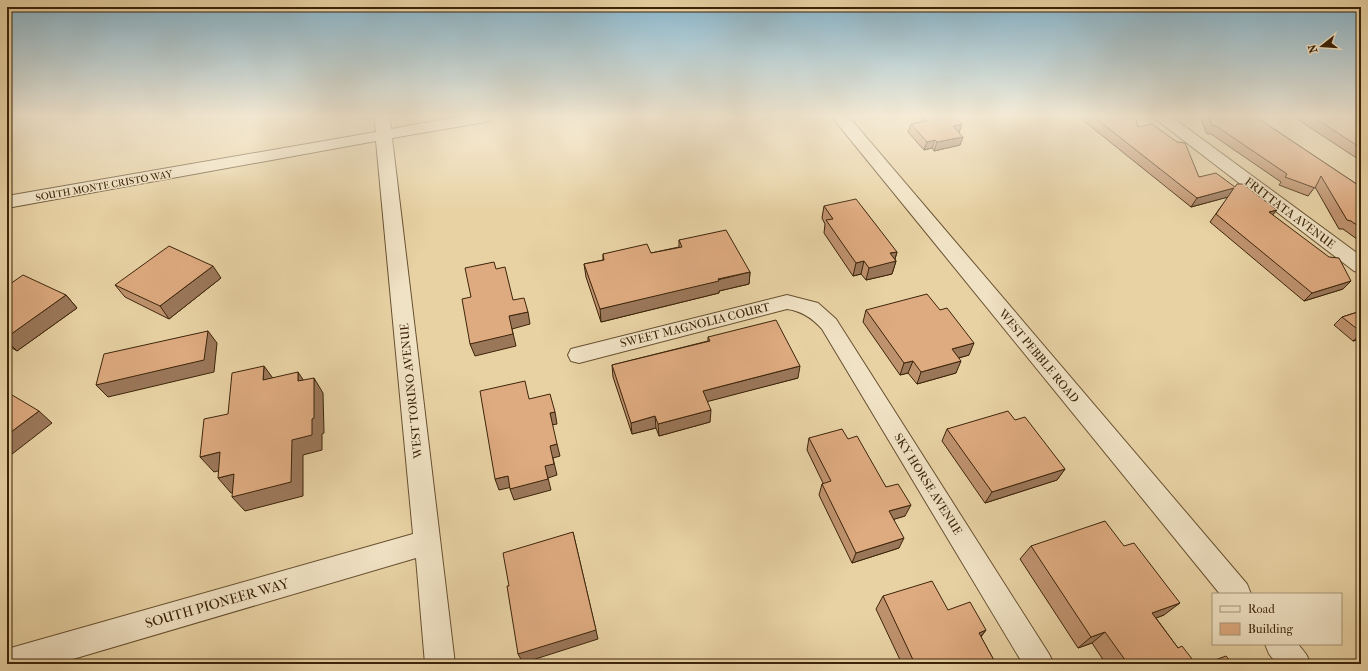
<svg xmlns="http://www.w3.org/2000/svg" width="1368" height="671" font-family="'IM FELL French Canon',serif">
	<style>
		.lines { fill: none; stroke-linecap: round; stroke-linejoin: round }
		.minor-casing { stroke: #675030; stroke-width: 2 }
		.minor { fill: #f0e2c4; fill-rule: evenodd }
		.wall { fill: #bf926e; stroke: #3c2409 }
		.shaded-wall { fill: #9b775a; stroke: #3c2409 }
		.building { fill: #deaa80; stroke: #3c2409 }
		.labels { text-anchor: middle; stroke-width: 3; stroke-linejoin: round; paint-order: stroke }
		.far-street-label { font-size: 10px; fill: #3c2409; stroke: #f0e2c4 }
		.street-label { font-size: 12px; fill: #3c2409; stroke: #f0e2c4 }
		.near-street-label { font-size: 14px; fill: #3c2409; stroke: #f0e2c4 }
	</style>
	<rect width="100%" height="100%" fill="#e8d2a4"/>
	<filter id="stains"><feTurbulence type="fractalNoise" baseFrequency=".005" numOctaves="4"/><feColorMatrix values="0 0 0 0 .2 0 0 0 0 .09 0 0 0 0 .02 0 0 0 .5 -.17"/></filter>
	<radialGradient id="worn" r=".72"><stop offset=".6" stop-color="#630" stop-opacity="0"/><stop offset="1" stop-color="#630" stop-opacity=".3"/></radialGradient>
	<g class="lines">
		<defs>
			<g id="minor">
				<polygon points="374,117 390,117 391,129 456,117 493,117 491,120 485,122 392,138 455,664 425,664 416,558 56,664 7,664 7,649 413,534 376,141 7,208 7,196 376,132"/>
				<polygon points="832,117 849,117 1247,584 1251,594 1220,594"/>
				<polygon points="1153,117 1172,117 1361,256 1361,273 1354,271"/>
				<path d="M787,295L818,303L836,319L1049,654L1054,664H1023L822,329C812,318 802,311 787,309L579,363L571,361L568,355L571,349Z"/>
				<polygon points="1265,644 1298,644 1306,654 1311,664 1277,664 1269,654"/>
			</g>
		</defs>
		<use href="#minor" class="minor-casing"/>
		<use href="#minor" class="minor"/>
	</g>
	<g class="wall">
		<polygon points="923,117 955,117 959,133 960,145 934,151 932,148 924,150 908,132 911,124 922,122"/>
		<polygon points="1079,117 1135,117 1138,127 1199,177 1273,215 1343,289 1304,301 1210,222 1228,197 1191,207"/>
		<polygon points="1200,117 1256,117 1361,187 1361,242 1343,229 1339,229 1315,187 1308,196 1279,185 1281,182 1211,134 1207,134"/>
		<polygon points="1294,117 1361,117 1361,161"/>
		<polygon points="824,206 897,252 895,259 896,261 892,274 866,280 861,274 853,276 824,233 825,224 822,218"/>
		<polygon points="679,240 750,272 749,284 719,291 719,293 601,322 586,277 584,264 603,260 603,254 651,253 679,247"/>
		<polygon points="221,278 169,319 125,297 115,285"/>
		<polygon points="7,286 66,295 77,308 17,351 7,345"/>
		<polygon points="866,310 969,355 959,358 956,373 917,384 908,373 900,375 863,322"/>
		<polygon points="1361,311 1361,339 1353,341 1334,325 1342,317"/>
		<polygon points="708,337 798,378 707,401 710,422 659,436 656,428 632,434 613,377 612,365 708,341"/>
		<polygon points="1015,420 1065,469 1057,480 985,503 942,441 947,429"/>
		<polygon points="809,438 848,439 886,487 905,516 894,519 899,548 852,563 819,495 822,484 823,483 807,450"/>
		<polygon points="1031,546 1164,615 1156,618 1178,648 1196,664 1106,664 1092,643 1078,648 1020,559"/>
		<polygon points="883,596 948,610 986,630 981,637 996,664 902,664 876,609"/>
	</g>
	<g class="shaded-wall">
		<polygon points="962,124 959,133 953,126"/>
		<polygon points="963,137 960,145 934,151 937,142"/>
		<polygon points="935,140 932,148 924,150 927,142"/>
		<polygon points="1234,188 1228,197 1191,207 1197,198"/>
		<polygon points="1277,210 1270,218 1269,212"/>
		<polygon points="897,252 894,262 896,261 892,274 866,280 869,268 890,253"/>
		<polygon points="864,261 861,274 853,276 856,263"/>
		<polygon points="213,266 221,278 169,319 160,306"/>
		<polygon points="750,272 749,284 719,291 719,293 601,322 600,309"/>
		<polygon points="1351,281 1343,289 1304,301 1312,293"/>
		<polygon points="66,295 77,308 17,351 7,341 7,337"/>
		<polygon points="528,312 530,324 512,329 516,346 475,356 470,344 509,316"/>
		<polygon points="208,331 217,343 214,372 108,397 96,385"/>
		<polygon points="1361,334 1361,339 1353,341"/>
		<polygon points="974,343 969,355 947,361 952,349"/>
		<polygon points="913,361 908,373 900,375 904,363"/>
		<polygon points="961,361 956,373 917,384 921,372"/>
		<polygon points="264,366 275,381 263,380"/>
		<polygon points="800,366 798,378 702,403 703,391"/>
		<polygon points="298,372 308,387 298,381"/>
		<polygon points="314,378 323,393 324,433 322,434 322,450 303,455 303,496 245,511 232,497 292,440 312,419"/>
		<polygon points="711,410 710,422 659,436 658,424"/>
		<polygon points="39,411 52,423 7,458 7,435"/>
		<polygon points="555,412 557,424 552,425 550,413"/>
		<polygon points="655,416 656,428 632,434 631,423"/>
		<polygon points="557,444 560,456 553,458 557,475 548,478 551,490 514,500 510,489 545,466 550,446"/>
		<polygon points="220,452 233,467 214,472 200,457"/>
		<polygon points="1065,469 1057,480 985,503 992,492"/>
		<polygon points="234,474 246,489 231,493 218,478"/>
		<polygon points="508,476 512,487 499,490 495,479"/>
		<polygon points="911,505 905,516 885,522 889,511"/>
		<polygon points="573,532 598,639 523,663 518,654"/>
		<polygon points="904,538 899,548 852,563 856,553"/>
		<polygon points="1180,603 1164,615 1137,625 1152,613"/>
		<polygon points="986,630 976,642 979,633"/>
		<polygon points="1105,632 1092,643 1078,648 1091,637"/>
	</g>
	<g class="building">
		<polygon points="924,117 955,117 962,124 953,126 963,137 937,142 935,140 927,142 911,124 927,121"/>
		<polygon points="1094,117 1135,117 1138,127 1152,124 1177,142 1185,143 1199,177 1216,173 1235,187 1237,184 1243,184 1277,210 1269,212 1329,257 1339,258 1351,281 1312,293 1216,214 1234,188 1197,198"/>
		<polygon points="1209,117 1256,117 1361,187 1361,228 1351,221 1347,220 1321,176 1315,188 1285,177 1287,174 1216,126 1212,126"/>
		<polygon points="1313,117 1361,117 1361,148"/>
		<polygon points="856,199 897,252 890,253 896,261 869,268 864,261 856,263 826,220 833,219 824,206"/>
		<polygon points="726,230 750,272 718,279 719,281 600,309 584,264 604,260 603,254 647,244 651,253 682,247 679,240"/>
		<polygon points="169,246 213,266 160,306 115,285"/>
		<polygon points="494,262 496,269 505,267 513,300 524,298 528,312 509,316 513,334 470,344 462,299 471,297 465,268"/>
		<polygon points="23,275 66,295 7,337 7,286"/>
		<polygon points="927,294 940,310 947,308 974,343 952,349 961,361 921,372 913,361 904,363 866,310"/>
		<polygon points="1361,311 1361,332 1342,317"/>
		<polygon points="776,320 800,366 703,391 711,410 658,424 655,416 631,423 612,365 710,341 708,337"/>
		<polygon points="208,331 204,360 96,385 104,354"/>
		<polygon points="264,366 263,380 298,372 298,381 314,378 314,418 312,419 312,435 292,440 291,482 232,497 234,474 218,478 220,452 200,457 204,419 228,414 232,373"/>
		<polygon points="525,381 529,399 550,394 555,412 550,413 557,444 550,446 554,464 545,466 548,479 510,489 508,476 495,479 480,391"/>
		<polygon points="7,392 39,411 7,435"/>
		<polygon points="1008,411 1015,420 1025,417 1065,469 992,492 947,429"/>
		<polygon points="842,429 848,439 857,436 886,487 898,484 911,505 889,511 904,538 856,553 822,484 831,481 809,438"/>
		<polygon points="1105,521 1124,546 1134,543 1180,603 1152,613 1178,648 1182,646 1196,664 1128,664 1105,632 1091,637 1031,546"/>
		<polygon points="573,532 596,630 518,654 507,586 509,586 503,553"/>
		<polygon points="932,581 948,610 970,602 986,630 979,633 996,664 915,664 883,596"/>
		<polygon points="1226,656 1233,664 1204,664"/>
	</g>
	<linearGradient id="sky" x2="0" y2="1"><stop stop-color="#87b6ce"/><stop offset="0.55" stop-color="#f5ebd6"/><stop offset="1" stop-color="#f5ebd6" stop-opacity="0"/></linearGradient>
	<rect width="1368" height="211" fill="url(#sky)"/>
	<g class="labels">
		<g class="far-street-label">
			<text transform="translate(104 185) rotate(-10)" y="4">SOUTH MONTE CRISTO WAY</text>
		</g>
		<g class="street-label">
			<text transform="translate(1290 213) rotate(37)" y="4">FRITTATA AVENUE</text>
			<text transform="translate(695 325) rotate(-14)" y="4">SWEET MAGNOLIA COURT</text>
			<text transform="translate(1039 356) rotate(50)" y="4">WEST PEBBLE ROAD</text>
			<text transform="translate(411 391) rotate(-96)" y="4">WEST TORINO AVENUE</text>
			<text transform="translate(928 484) rotate(58)" y="4">SKY HORSE AVENUE</text>
		</g>
		<g class="near-street-label">
			<text transform="translate(217 603) rotate(-16)" y="5">SOUTH PIONEER WAY</text>
		</g>
	</g>
	<rect width="1368" height="671" fill="none" stroke="#e8d2a4" stroke-width="24"/>
	<rect x="8" y="8" width="1352" height="655" fill="none" stroke="#3c2409" stroke-width="2"/>
	<rect x="12" y="12" width="1344" height="647" fill="none" stroke="#3c2409"/>
	<rect x="1212" y="593" width="130" height="52" fill="#f0e2c4" stroke="#a89679"/>
	<rect x="1220" y="606" width="20" height="6" fill="#f0e2c4" stroke="#a89679"/>
	<text x="1248" y="613" font-size="12" fill="#3c2409">Road</text>
	<rect x="1220" y="623" width="20" height="12" fill="#deaa80" stroke="#a89679"/>
	<text x="1248" y="633" font-size="12" fill="#3c2409">Building</text>
	<g transform="translate(1322 46) rotate(253)" stroke="#f0e2c4" stroke-width="3" paint-order="stroke">
	<path d="M0-3L7 15L0 10L-7 15Z" fill="#3c2409"/>
	<text y="-6" font-size="11" font-weight="bold" text-anchor="middle" fill="#3c2409">N</text>
	</g>
	<rect width="100%" height="100%" filter="url(#stains)"/>
	<rect width="100%" height="100%" fill="url(#worn)"/>
</svg>
